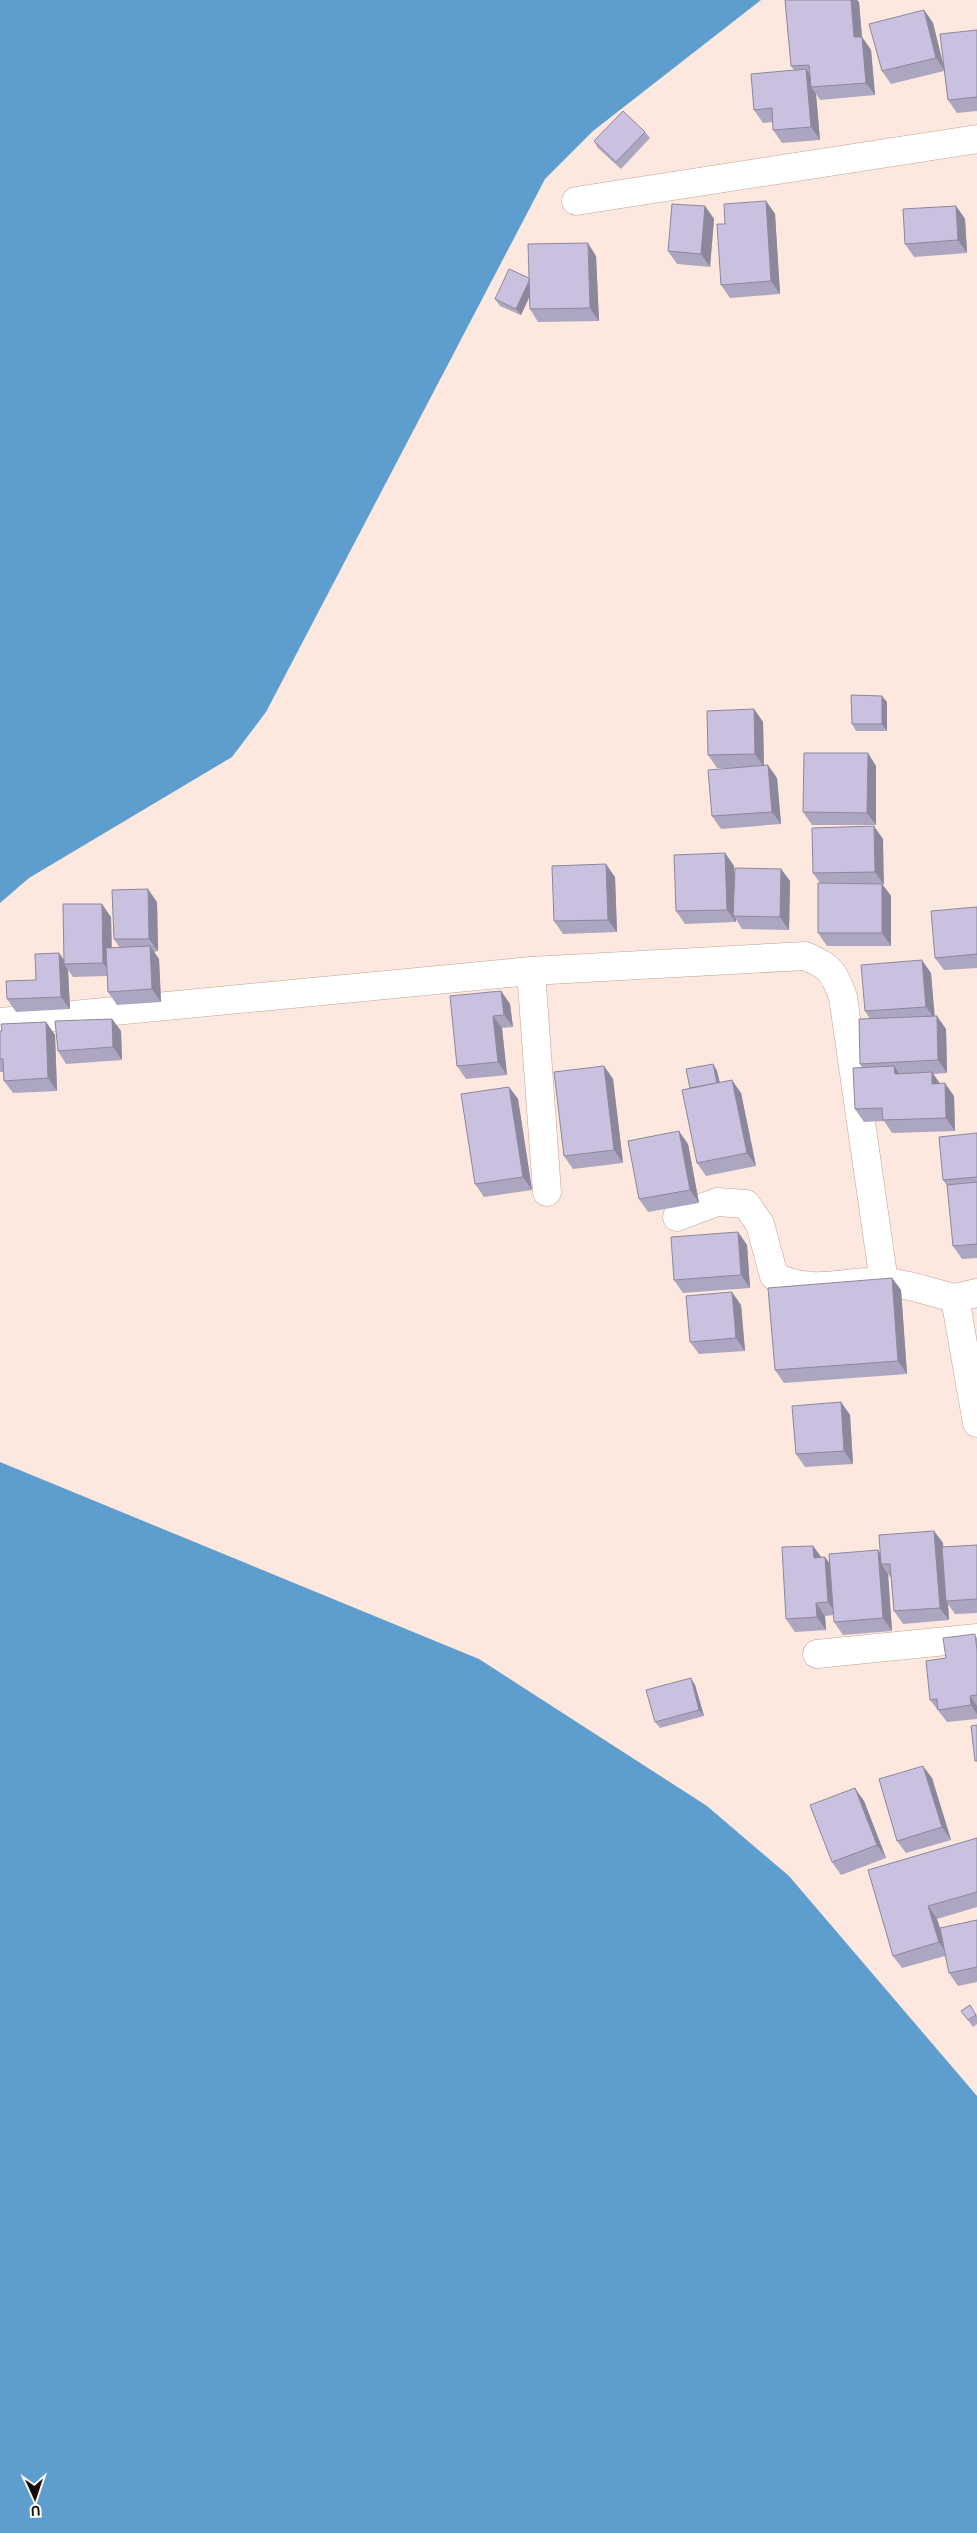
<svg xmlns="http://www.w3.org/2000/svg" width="977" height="2533" font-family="Ubuntu,sans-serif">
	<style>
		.water { fill: #5e9ecf }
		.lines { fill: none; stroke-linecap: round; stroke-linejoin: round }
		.street-casing { stroke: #c1a294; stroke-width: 29 }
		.street { stroke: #fff; stroke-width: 28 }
		.wall { fill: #ada6c0 }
		.shaded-wall { fill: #8d879c }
		.building { fill: #c9c1df; stroke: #8d879c }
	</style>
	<rect width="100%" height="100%" fill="#fce8df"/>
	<g class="water">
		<polygon points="0,0 761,0 593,131 545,179 266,712 232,757 29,878 0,903"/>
		<polygon points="0,1462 479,1659 707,1806 789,1876 977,2096 977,2533 0,2533"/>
	</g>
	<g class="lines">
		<defs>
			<g id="street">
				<polyline points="576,201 977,139"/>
				<polyline points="531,971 547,1192"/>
				<path d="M0,1022L531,971L805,956C830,966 834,972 843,997L884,1282"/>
				<path d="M677,1217L717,1202L746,1204L760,1224L774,1276C815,1296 842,1280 884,1282C907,1283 932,1293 955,1298"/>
				<polyline points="977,1293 955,1298 977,1423"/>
				<polyline points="817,1654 977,1638"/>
			</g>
		</defs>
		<use href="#street" class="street-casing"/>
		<use href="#street" class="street"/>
	</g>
	<g class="wall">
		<polygon points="785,0 857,0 859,2 862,37 871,50 875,95 820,100 816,94 820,140 782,143 773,130 773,122 763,123 754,110 794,70 791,66"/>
		<polygon points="924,10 933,23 944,70 977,30 977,111 957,113 948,100 944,71 891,84 882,71"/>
		<polygon points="645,132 650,138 621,169 598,148 594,141"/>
		<polygon points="766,201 775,214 780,294 730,298 721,285 725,224"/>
		<polygon points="705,206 714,219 710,267 677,264 668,251"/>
		<polygon points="956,206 965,219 967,253 914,257 905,244"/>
		<polygon points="596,256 599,321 538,322 530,309 529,297 521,315 500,306 495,299 529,278"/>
		<polygon points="887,702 887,731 856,731 852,724"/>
		<polygon points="754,709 763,722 764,765 777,778 781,824 721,829 712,816 737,768 717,768 708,755"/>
		<polygon points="876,766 876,825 812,825 803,812"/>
		<polygon points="883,839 883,885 891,896 891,946 827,946 818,933 820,883 813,873"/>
		<polygon points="725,853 734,866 734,875 781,869 790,881 789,930 742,929 736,919 736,922 685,924 676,911"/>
		<polygon points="615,877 617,932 563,934 554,921"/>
		<polygon points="157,902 158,951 154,952 159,959 161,1002 117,1005 108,992 107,976 73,977 68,970 70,1009 16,1012 7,999 36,980 59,953 64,960 111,917 112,948 120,948 114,939"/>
		<polygon points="977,907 977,968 944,970 935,958"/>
		<polygon points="931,973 934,1016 946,1029 947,1073 933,1074 939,1084 954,1096 955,1131 892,1133 884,1121 864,1122 855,1109 863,1068 860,1064 870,1019 865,1011"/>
		<polygon points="501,991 510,1004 513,1027 502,1028 507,1075 466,1079 457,1066"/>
		<polygon points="112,1019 121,1031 122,1060 66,1064 58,1051"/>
		<polygon points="46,1022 55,1035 57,1091 13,1093 4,1081 3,1072 0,1072 0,1031"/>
		<polygon points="713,1064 717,1071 720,1082 741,1093 756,1166 706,1176 697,1163 690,1088"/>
		<polygon points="604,1066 613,1079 623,1163 573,1169 564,1156"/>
		<polygon points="509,1087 518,1099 532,1190 484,1197 475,1184"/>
		<polygon points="977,1133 977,1258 962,1259 953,1246 948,1187 943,1180"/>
		<polygon points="688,1144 699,1203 648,1212 639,1199"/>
		<polygon points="738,1232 747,1245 750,1288 683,1293 674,1280"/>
		<polygon points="892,1278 901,1290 907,1374 784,1383 775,1370"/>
		<polygon points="741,1305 745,1351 699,1354 690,1342"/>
		<polygon points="841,1402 850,1415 853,1464 805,1467 796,1454"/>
		<polygon points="934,1531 943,1543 943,1547 977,1545 977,1613 955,1614 948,1604 949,1620 903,1624 894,1611 891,1577 890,1577 888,1574 892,1631 843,1635 834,1622 834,1615 825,1616 826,1630 795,1632 786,1619 813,1546 821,1557 830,1564 880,1554"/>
		<polygon points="977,1637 977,1719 947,1722 930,1700 946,1658"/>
		<polygon points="695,1685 704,1716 660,1728 655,1722"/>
		<polygon points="932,1778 951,1840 906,1853 897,1841"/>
		<polygon points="864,1801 886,1858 841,1875 832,1862"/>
		<polygon points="977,1838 977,1907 937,1919 940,1928 977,1920 977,1982 958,1986 949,1973 945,1956 902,1968 893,1956 868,1870"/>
		<polygon points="970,2005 977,2016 977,2024 973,2027 961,2011"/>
	</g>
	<g class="shaded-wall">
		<polygon points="851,0 857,0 859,2 863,50 854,37"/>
		<polygon points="924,10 933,23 945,71 936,58"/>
		<polygon points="862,37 871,50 875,95 866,83"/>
		<polygon points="806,69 815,82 811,87 816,94 820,140 811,127"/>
		<polygon points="766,201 775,214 780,294 771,281"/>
		<polygon points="705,206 714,219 710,267 701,254"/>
		<polygon points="956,206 965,219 967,253 958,240"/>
		<polygon points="588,243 596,256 599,321 590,308"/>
		<polygon points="530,278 535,285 521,315 516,309"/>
		<polygon points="882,696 887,702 887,731 882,724"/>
		<polygon points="754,709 763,722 764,767 755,754"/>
		<polygon points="868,753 876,766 876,825 867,813"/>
		<polygon points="768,765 777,778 781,824 772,812"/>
		<polygon points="874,826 883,839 884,885 875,872"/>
		<polygon points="725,853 734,866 736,916 733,916 736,919 736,922 727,910"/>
		<polygon points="606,864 615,877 617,932 608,920"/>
		<polygon points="781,869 790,881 789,930 780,917"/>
		<polygon points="882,884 891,896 891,946 882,933"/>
		<polygon points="148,889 157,902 158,951 149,939"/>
		<polygon points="102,904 111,917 112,976 103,963"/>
		<polygon points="150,946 159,959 161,1002 152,989"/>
		<polygon points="59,953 67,964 64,964 68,970 70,1009 61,997"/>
		<polygon points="922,960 931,973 935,1019 926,1007"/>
		<polygon points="501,991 510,1004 513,1027 504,1015"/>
		<polygon points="493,1016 502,1028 507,1075 498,1062"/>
		<polygon points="937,1016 946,1029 947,1073 938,1060"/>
		<polygon points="112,1019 121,1031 122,1060 113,1047"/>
		<polygon points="46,1022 55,1035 57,1091 48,1078"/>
		<polygon points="713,1064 717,1071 721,1091 717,1084"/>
		<polygon points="604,1066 613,1079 623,1163 614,1150"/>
		<polygon points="894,1066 903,1079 895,1074"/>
		<polygon points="932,1072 941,1085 932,1084"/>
		<polygon points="732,1080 741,1093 756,1166 747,1153"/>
		<polygon points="945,1083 954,1096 955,1131 946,1118"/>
		<polygon points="509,1087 518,1099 532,1190 523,1177"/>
		<polygon points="679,1131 688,1144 699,1203 690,1190"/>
		<polygon points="738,1232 747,1245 750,1288 741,1275"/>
		<polygon points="892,1278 901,1290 907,1374 898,1361"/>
		<polygon points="732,1292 741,1305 745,1351 736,1338"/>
		<polygon points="841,1402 850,1415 853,1464 844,1451"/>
		<polygon points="934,1531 943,1543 947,1601 946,1601 948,1604 949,1620 940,1608"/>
		<polygon points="813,1546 822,1558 814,1558"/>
		<polygon points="878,1550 887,1563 881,1564 888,1574 892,1631 883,1618"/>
		<polygon points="825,1557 834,1569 837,1615 828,1602"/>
		<polygon points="816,1603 825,1616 826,1630 817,1617"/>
		<polygon points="691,1678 695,1685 704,1716 699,1710"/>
		<polygon points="970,1696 977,1706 977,1714 971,1705"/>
		<polygon points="923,1766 932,1778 951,1840 942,1827"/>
		<polygon points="855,1788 864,1801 886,1858 877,1845"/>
		<polygon points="928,1906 937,1919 948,1955 939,1942"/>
	</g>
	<g class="building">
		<polygon points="785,0 851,0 854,37 862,37 866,83 811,87 809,65 791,66"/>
		<polygon points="924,10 936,58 882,71 869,24"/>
		<polygon points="977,30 977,97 948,100 940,34"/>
		<polygon points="806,69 811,127 773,130 772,108 754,110 751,74"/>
		<polygon points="623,111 645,132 616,162 594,141"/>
		<polygon points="766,201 771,281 721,285 717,224 725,224 724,204"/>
		<polygon points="672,204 705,206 701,254 668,251"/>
		<polygon points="956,206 958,240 905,244 903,209"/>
		<polygon points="588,243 590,308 530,309 528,244"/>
		<polygon points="509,269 529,278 529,281 516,309 495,299"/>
		<polygon points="851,695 882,696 882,724 852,724"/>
		<polygon points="754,709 755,754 708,755 707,711"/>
		<polygon points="804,753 868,753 867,813 803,812"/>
		<polygon points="768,765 772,812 712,816 708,770"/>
		<polygon points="874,826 875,872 813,873 812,828"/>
		<polygon points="725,853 727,910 676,911 674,855"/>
		<polygon points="606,864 608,920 554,921 552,866"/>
		<polygon points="735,868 781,869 780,917 733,916"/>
		<polygon points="818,883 882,884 882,933 818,933"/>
		<polygon points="148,889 149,939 114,939 112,890"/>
		<polygon points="63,904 102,904 103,963 64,964"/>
		<polygon points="977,907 977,954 935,958 931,911"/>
		<polygon points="150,946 152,989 108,992 106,948"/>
		<polygon points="59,953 61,997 7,999 6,981 36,980 35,954"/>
		<polygon points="922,960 926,1007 865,1011 861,965"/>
		<polygon points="501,991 504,1015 493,1016 498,1062 457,1066 450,996"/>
		<polygon points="937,1016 938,1060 860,1064 859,1019"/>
		<polygon points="112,1019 113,1047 58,1051 55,1021"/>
		<polygon points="46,1022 48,1078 4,1081 3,1059 0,1059 0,1031 2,1031 1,1024"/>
		<polygon points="713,1064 717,1083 690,1088 686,1069"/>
		<polygon points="604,1066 614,1150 564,1156 554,1072"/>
		<polygon points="894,1066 895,1074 932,1072 932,1084 945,1083 946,1118 883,1120 882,1108 855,1109 853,1068"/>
		<polygon points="732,1080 747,1153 697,1163 682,1090"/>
		<polygon points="509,1087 523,1177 475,1184 461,1094"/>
		<polygon points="679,1131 690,1190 639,1199 628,1141"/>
		<polygon points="977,1133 977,1177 943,1180 939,1137"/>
		<polygon points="977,1182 977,1244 953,1246 947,1185"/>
		<polygon points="738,1232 741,1275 674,1280 671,1237"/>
		<polygon points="892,1278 898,1361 775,1370 768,1288"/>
		<polygon points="732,1292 736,1338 690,1342 686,1296"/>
		<polygon points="841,1402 844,1451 796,1454 792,1406"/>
		<polygon points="934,1531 940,1608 894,1611 890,1564 881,1564 879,1535"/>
		<polygon points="977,1545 977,1599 946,1601 942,1547"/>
		<polygon points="813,1546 814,1558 825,1557 828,1602 816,1603 817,1617 786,1619 782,1547"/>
		<polygon points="878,1550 883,1618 834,1622 829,1554"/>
		<polygon points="975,1634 977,1650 977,1695 970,1696 971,1705 938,1710 937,1699 930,1700 926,1661 946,1658 943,1638"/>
		<polygon points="691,1678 699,1710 655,1722 646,1690"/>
		<polygon points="977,1725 977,1761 975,1761 971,1726"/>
		<polygon points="923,1766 942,1827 897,1841 879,1779"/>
		<polygon points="855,1788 877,1845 832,1862 810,1805"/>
		<polygon points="977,1838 977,1892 928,1906 939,1942 893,1956 868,1870"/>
		<polygon points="977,1920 977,1967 949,1973 940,1928"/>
		<polygon points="970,2005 976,2015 968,2020 961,2011"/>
	</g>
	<g transform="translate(35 2498) rotate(177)" stroke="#fafafa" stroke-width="4" paint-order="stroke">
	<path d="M0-4L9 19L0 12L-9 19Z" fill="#170d08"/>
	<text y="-8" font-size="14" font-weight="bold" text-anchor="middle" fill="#170d08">U</text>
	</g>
</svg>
